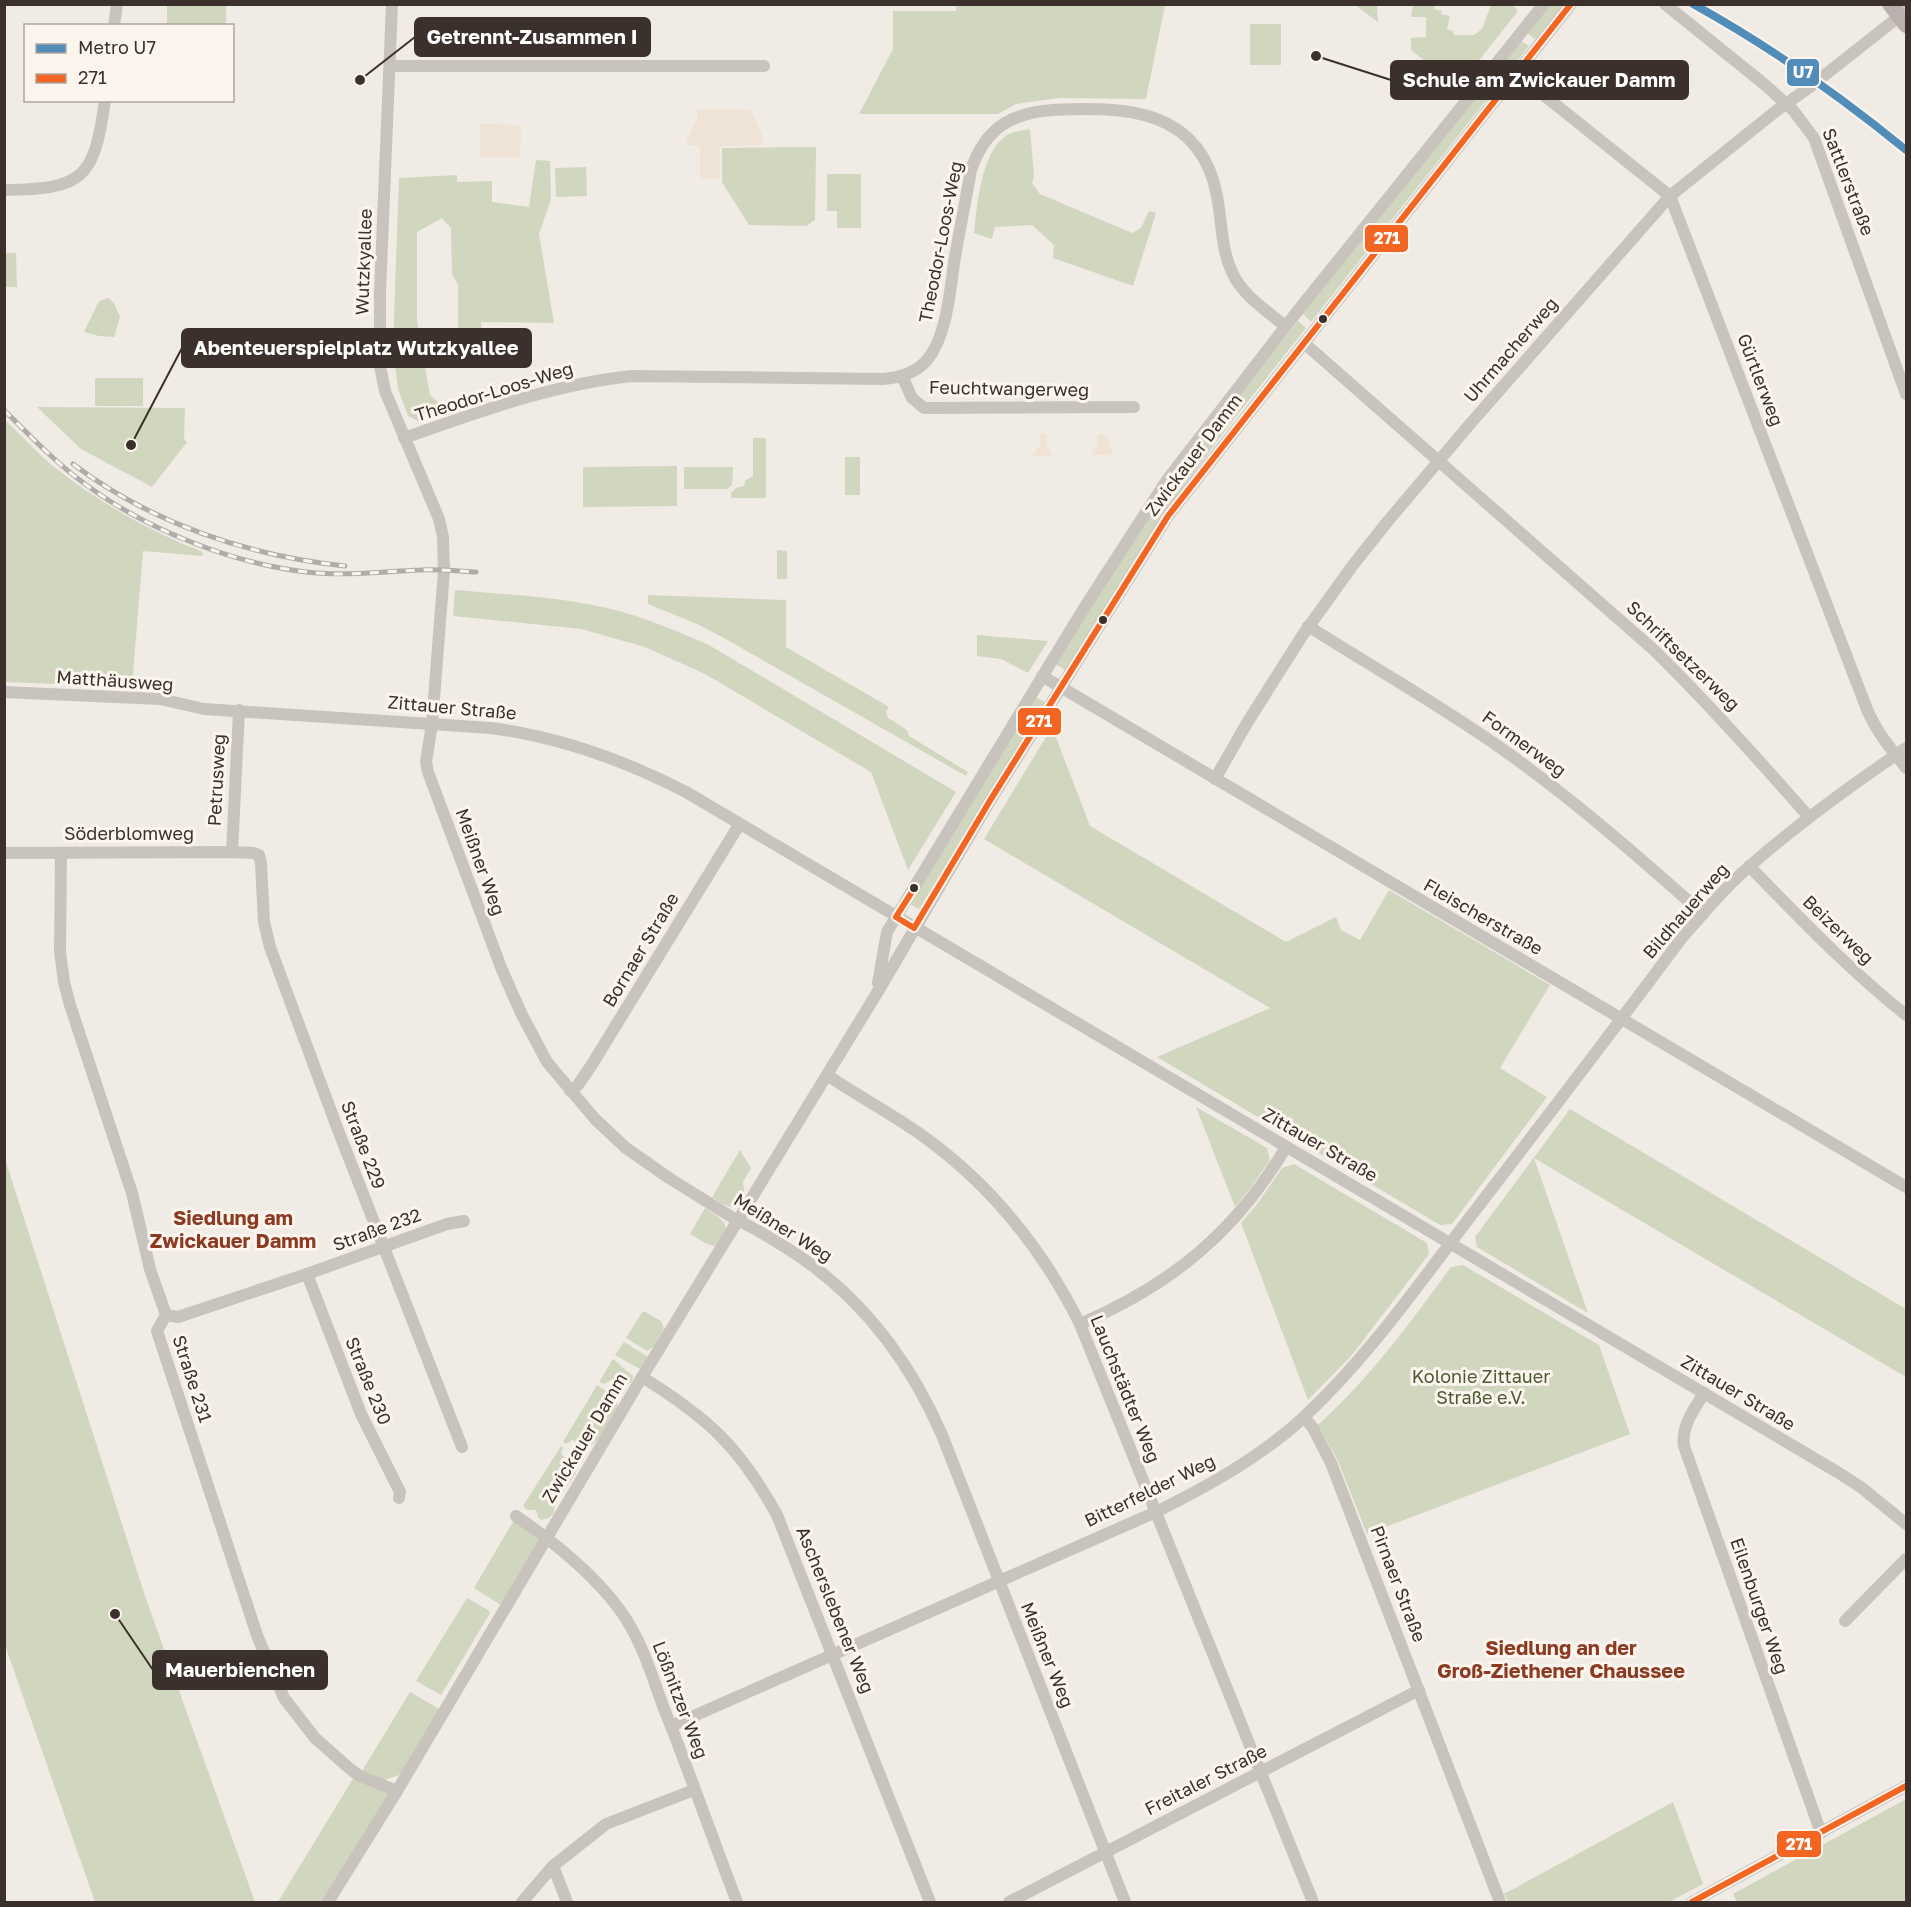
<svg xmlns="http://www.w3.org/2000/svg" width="1911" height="1907" font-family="'Golos Text',sans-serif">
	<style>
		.green { fill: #d1d6bf }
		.plaza { fill: #eee3d5 }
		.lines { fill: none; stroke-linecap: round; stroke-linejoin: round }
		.minor { stroke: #c9c3be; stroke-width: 12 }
		.major { stroke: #b8b1ad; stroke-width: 16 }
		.rail-casing { stroke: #b1aca8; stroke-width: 5 }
		.rail { stroke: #fbf5ee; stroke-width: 3; stroke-dasharray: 9; stroke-linecap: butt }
		.bus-1-casing { stroke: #fbf5ee; stroke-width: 10 }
		.bus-1 { stroke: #f26522; stroke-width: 6 }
		.metro-1-casing { stroke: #fbf5ee; stroke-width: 12 }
		.metro-1 { stroke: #528dba; stroke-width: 8 }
		.bus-dot { fill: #3b302b; stroke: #fbf5ee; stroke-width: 2 }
		.labels { text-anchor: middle; stroke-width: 6; stroke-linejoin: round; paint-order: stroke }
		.street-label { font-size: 18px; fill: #3b302b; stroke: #fbf5ee }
		.park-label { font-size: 18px; fill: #4a5a2e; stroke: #fbf5ee }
		.neighbourhood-label { font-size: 20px; font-weight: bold; fill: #8c3b22; stroke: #fbf5ee }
		.leader { fill: none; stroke: #3b302b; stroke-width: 2 }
		.callout-dot { fill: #3b302b; stroke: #fbf5ee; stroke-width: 2 }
		.callout { fill: #3b302b; stroke: #3b302b; stroke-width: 2 }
		.callout-label { font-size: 20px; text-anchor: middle; font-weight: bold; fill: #fff }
		.line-badge { stroke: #fbf5ee; stroke-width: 2 }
		.badge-label { font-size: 16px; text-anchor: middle; font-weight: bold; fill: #fff }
	</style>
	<rect width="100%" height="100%" fill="#f0ebe5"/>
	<g class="green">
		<polygon points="957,4 1165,5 1146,99 1058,98 1016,104 998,114 859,114 893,49 893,11 956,11"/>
		<rect x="167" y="5" width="59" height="20"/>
		<polygon points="1355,5 1377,5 1378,22"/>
		<polygon points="1413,5 1435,5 1434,9 1442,11 1441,14 1450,16 1447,29 1453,31 1454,35 1474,35 1482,29 1491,5 1513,5 1518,11 1458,87 1411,50 1411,38 1426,37 1426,17 1411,17"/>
		<polygon points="1549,5 1564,5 1536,40 1527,33"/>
		<rect x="1250" y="24" width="31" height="41"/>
		<polygon points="1520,40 1529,46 1311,322 1303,314"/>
		<path d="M1030,129L1034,176L1032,183L1040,194L1132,233L1141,228L1149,211L1156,213L1133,286L1053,258L1054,245L1032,225L995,227L992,239L974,233C977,206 981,151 1007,135C1012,131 1023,131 1030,129Z"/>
		<polygon points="816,147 815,220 806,226 749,225 722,182 722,148"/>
		<polygon points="536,160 550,161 551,199 539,234 554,323 481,322 483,344 464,345 458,341 458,285 452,274 451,228 442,218 417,232 417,321 430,395 447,410 418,421 408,416 398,389 393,348 399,178 457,175 457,182 492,181 492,202 529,207"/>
		<polygon points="586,167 587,196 556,197 555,168"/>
		<polygon points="827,174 861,174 861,228 837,228 837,211 827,211"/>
		<polygon points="5,253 16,253 17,287 5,287"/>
		<polygon points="108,298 114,303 120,317 114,337 99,336 84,332 99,301"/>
		<path d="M1298,321L1306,328L1230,424L1164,513L1065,670L1056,664C1098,593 1143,511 1200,452L1196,449Z"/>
		<rect x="95" y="378" width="48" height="28"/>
		<polygon points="37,407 185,408 184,439 187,442 152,487 81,449"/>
		<path d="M4,419C21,435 37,453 54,467C100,503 149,531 203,552L202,556L143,551L132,687L5,682Z"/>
		<polygon points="753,438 766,438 766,498 731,498 731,493 736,488 744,486 745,481 753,476"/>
		<rect x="845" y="457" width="15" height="38"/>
		<polygon points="677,466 677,506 583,507 583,467"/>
		<polygon points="684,467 733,467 732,485 727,489 684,489"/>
		<polygon points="777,550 787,551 787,579 777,579"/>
		<path d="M455,590C499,594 544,596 587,604C630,611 670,628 709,645L956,792L908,870L871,772L705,674L645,647L581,629L453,616Z"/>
		<polygon points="648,595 786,600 786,647 889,707 886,712 888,718 907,730 909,736 968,772 966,776 724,638 697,624 648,604"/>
		<polygon points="977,635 1048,641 1028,673 1001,659 977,656"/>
		<polygon points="1035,697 1045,702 919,909 910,904"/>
		<polygon points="1052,727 1090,826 1286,942 1336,917 1341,930 1360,940 1389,890 1550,985 1500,1068 1547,1097 1452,1224 1440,1225 1157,1057 1270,1008 984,839"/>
		<polygon points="1196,1107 1267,1148 1270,1160 1251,1187 1235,1207"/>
		<polygon points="1570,1109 1906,1309 1906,1377 1534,1158 1588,1313 1477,1247 1475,1237"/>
		<path d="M740,1150L751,1168L743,1182L745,1200C735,1214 723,1204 712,1197Z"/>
		<polygon points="5,1159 146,1599 255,1902 95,1902 5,1645"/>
		<polygon points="1294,1164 1427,1243 1429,1254 1352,1355 1308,1400 1241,1223 1258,1203 1282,1168"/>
		<path d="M705,1208C725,1221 735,1226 714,1246L707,1244L690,1234Z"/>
		<path d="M1463,1265L1599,1345L1630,1434L1367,1534L1338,1461L1318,1425C1371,1377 1409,1324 1451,1267Z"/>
		<polygon points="643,1311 661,1321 664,1328 655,1346 647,1351 626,1338"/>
		<polygon points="624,1342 648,1357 640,1369 615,1355"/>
		<polygon points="613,1359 633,1376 632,1382 624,1385 613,1379 604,1384 599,1382"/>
		<polygon points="597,1385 615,1398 618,1406 599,1439 592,1445 586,1446 572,1440 566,1444 563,1442"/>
		<path d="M561,1446L563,1448L561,1454L577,1469C572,1485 554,1495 554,1513L549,1518L541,1520L538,1517L536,1510H527L523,1506Z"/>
		<polygon points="514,1520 527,1529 539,1541 501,1605 474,1588"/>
		<polygon points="467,1598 488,1610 490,1613 441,1695 416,1681"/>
		<polygon points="410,1692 441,1710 403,1770 399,1775 385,1780 362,1771"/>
		<polygon points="354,1777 391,1792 323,1902 278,1902"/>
		<polygon points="1906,1799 1906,1902 1737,1902 1733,1894"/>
		<polygon points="1673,1802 1703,1884 1669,1902 1508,1902 1504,1894"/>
	</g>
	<g class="plaza">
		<polygon points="697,109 751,110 762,135 762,145 720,146 720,179 700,178 700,146 687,145 687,139 697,119"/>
		<polygon points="480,124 521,125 520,157 480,157"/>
		<polygon points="1040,434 1047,434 1047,445 1053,456 1032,456 1040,445"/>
		<polygon points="1097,435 1108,435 1108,443 1113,454 1091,455 1097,444"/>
	</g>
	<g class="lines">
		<g class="minor">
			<path d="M392,4L380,292V366L385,391L439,519L443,537L444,571L432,724L426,762L428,772L502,970L522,1015L547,1062L595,1119L626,1148L669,1178L738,1221C754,1227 768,1237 782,1245C856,1290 908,1357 942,1435L1125,1902"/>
			<polyline points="1665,4 1764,84 1793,110 1814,138 1906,394"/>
			<polyline points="114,26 117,4"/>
			<polyline points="390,66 764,66"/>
			<path d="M1516,73L1670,196L1868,712C1878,734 1892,750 1906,768"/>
			<path d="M4,190C84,189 94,179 105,100"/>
			<path d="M1304,343L1654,650C1709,704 1759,760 1809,817"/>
			<polyline points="902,376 912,398 924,408 1134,407"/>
			<path d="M404,438C478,412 554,384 632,376L882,379C898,378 916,373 927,360C948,335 950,287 955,257C960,228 966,199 971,170C985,129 1010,113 1053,110C1126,106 1201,109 1217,196C1222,221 1221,249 1232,272C1241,294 1267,311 1285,326"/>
			<path d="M1308,626C1374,668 1442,706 1505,751C1575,801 1639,857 1703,914"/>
			<polyline points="1042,676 1906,1187"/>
			<path d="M4,692L160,699L204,709L491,728C561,737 624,760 686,792L1839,1473L1862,1488L1906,1524"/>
			<polyline points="1215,779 1247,723 1302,636 1353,565 1388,521 1470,424 1670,196 1776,111 1811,86 1906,11"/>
			<polyline points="232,852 239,710"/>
			<polyline points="4,853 232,852 253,853 259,855 261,863 264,922 270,947 338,1130 462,1447"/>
			<polyline points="61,853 60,952 64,982 70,1005 132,1193 150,1269 166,1315 157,1331 258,1638 284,1698 315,1738 349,1768 358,1775 397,1791"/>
			<path d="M1749,866C1800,918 1849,970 1906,1015"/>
			<polyline points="878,983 887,932 1084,608 1167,480 1296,313 1544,4"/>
			<path d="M827,1075C858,1096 892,1114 923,1136C991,1185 1043,1250 1080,1324L1313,1902"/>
			<polyline points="570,1091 578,1085 591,1066 739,825"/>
			<polyline points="307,1274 361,1414 400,1492 399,1498"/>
			<polyline points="166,1315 178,1317 307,1274 447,1224 464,1221"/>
			<path d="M1080,1324C1171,1285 1236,1232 1286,1147"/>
			<path d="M642,1377C708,1418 739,1446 777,1515L930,1902"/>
			<path d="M1704,1393C1694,1410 1681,1426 1684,1446L1821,1833"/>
			<polyline points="1304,1417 1313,1428 1331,1463 1500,1902"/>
			<path d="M516,1516C554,1542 592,1572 620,1610C641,1639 651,1673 663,1706C689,1771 712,1837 737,1902"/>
			<polyline points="1845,1621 1906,1559"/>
			<path d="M671,1726L1156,1512C1208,1486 1261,1457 1304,1417C1365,1360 1414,1291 1464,1225C1537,1130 1610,1035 1681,939C1703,914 1725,887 1751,865C1800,822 1853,784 1906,748"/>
			<polyline points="553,1866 567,1902"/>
			<polyline points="328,1902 397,1791 642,1377 877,993 990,801 1168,516 1571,4"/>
			<polyline points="522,1902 553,1866 606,1824 694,1790"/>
			<polyline points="1009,1902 1419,1690"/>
			<polyline points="1692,1902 1906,1786"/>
		</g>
		<polyline class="major" points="1890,4 1906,25"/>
		<defs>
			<g id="rail">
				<path d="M4,410C30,436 55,462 85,484C148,531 238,566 316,573C351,576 386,571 421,570C439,569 458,571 476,572"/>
				<path d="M73,464C151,523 248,556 345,566"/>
			</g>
		</defs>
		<use href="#rail" class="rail-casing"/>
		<use href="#rail" class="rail"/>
		<defs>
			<g id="bus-1">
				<polyline points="915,887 896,917 914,928 991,799 1168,516 1571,4"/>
				<polyline points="1692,1902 1906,1786"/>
			</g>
		</defs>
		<use href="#bus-1" class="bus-1-casing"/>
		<use href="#bus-1" class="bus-1"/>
		<defs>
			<path id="metro-1" d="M1693,4C1769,46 1839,95 1906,150"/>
		</defs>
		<use href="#metro-1" class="metro-1-casing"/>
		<use href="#metro-1" class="metro-1"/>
	</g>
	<g class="bus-dot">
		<circle cx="1323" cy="319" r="5"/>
		<circle cx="1103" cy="620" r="5"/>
		<circle cx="914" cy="888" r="5"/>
	</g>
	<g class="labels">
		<g class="street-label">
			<text transform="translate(1848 182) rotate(69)" y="6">Sattlerstraße</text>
			<text transform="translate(941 242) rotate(-79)" y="6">Theodor-Loos-Weg</text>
			<text transform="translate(364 262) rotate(-88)" y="6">Wutzkyallee</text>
			<text transform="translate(1511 350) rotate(-49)" y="6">Uhrmacherweg</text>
			<text transform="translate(1760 380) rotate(69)" y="6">Gürtlerweg</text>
			<text transform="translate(1009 389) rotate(1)" y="6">Feuchtwangerweg</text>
			<text transform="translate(494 392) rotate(-17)" y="6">Theodor-Loos-Weg</text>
			<text transform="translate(1194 455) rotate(-53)" y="6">Zwickauer Damm</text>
			<text transform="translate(1683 656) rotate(44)" y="6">Schriftsetzerweg</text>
			<text transform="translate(115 681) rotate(4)" y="6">Matthäusweg</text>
			<text transform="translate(452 708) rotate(5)" y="6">Zittauer Straße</text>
			<text transform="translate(1524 744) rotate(36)" y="6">Formerweg</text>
			<text transform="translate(217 780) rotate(-87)" y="6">Petrusweg</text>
			<text x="129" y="840">Söderblomweg</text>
			<text transform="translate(480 862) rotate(70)" y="6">Meißner Weg</text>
			<text transform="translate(1686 911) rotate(-49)" y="6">Bildhauerweg</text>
			<text transform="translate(1483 917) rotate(30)" y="6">Fleischerstraße</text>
			<text transform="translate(1838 930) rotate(44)" y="6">Beizerweg</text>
			<text transform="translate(641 950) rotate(-59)" y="6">Bornaer Straße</text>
			<text transform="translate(363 1145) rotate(69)" y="6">Straße 229</text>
			<text transform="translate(1320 1145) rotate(30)" y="6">Zittauer Straße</text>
			<text transform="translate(783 1228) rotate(32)" y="6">Meißner Weg</text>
			<text transform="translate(377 1230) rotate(-20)" y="6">Straße 232</text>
			<text transform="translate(192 1379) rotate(72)" y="6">Straße 231</text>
			<text transform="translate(368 1381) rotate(68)" y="6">Straße 230</text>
			<text transform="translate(1125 1389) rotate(68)" y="6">Lauchstädter Weg</text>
			<text transform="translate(1738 1393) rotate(31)" y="6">Zittauer Straße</text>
			<text transform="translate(585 1438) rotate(-59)" y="6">Zwickauer Damm</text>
			<text transform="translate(1150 1491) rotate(-26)" y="6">Bitterfelder Weg</text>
			<text transform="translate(1398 1584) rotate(69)" y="6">Pirnaer Straße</text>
			<text transform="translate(1759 1606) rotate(71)" y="6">Eilenburger Weg</text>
			<text transform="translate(835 1610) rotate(68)" y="6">Ascherslebener Weg</text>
			<text transform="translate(1047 1655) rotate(68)" y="6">Meißner Weg</text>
			<text transform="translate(680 1700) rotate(69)" y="6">Lößnitzer Weg</text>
			<text transform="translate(1206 1780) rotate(-27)" y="6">Freitaler Straße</text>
		</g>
		<g class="park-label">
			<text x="1481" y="1383">Kolonie Zittauer<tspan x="1481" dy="21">Straße e.V.</tspan></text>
		</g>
		<g class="neighbourhood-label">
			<text x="233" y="1225">Siedlung am<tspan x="233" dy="23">Zwickauer Damm</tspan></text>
			<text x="1561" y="1655">Siedlung an der<tspan x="1561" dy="23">Groß-Ziethener Chaussee</tspan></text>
		</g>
	</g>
	<path class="leader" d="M360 80L415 37M1316 56L1391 80M131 445L182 348M115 1614L153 1670"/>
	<g class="callout-dot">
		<circle cx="360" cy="80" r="6"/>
		<circle cx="1316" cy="56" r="6"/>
		<circle cx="131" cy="445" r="6"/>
		<circle cx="115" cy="1614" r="6"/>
	</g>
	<g class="callout">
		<rect x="415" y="18" width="235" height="38" rx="6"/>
		<rect x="1391" y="61" width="297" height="38" rx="6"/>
		<rect x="182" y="329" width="349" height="38" rx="6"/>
		<rect x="153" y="1651" width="174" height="38" rx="6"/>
	</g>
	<g class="callout-label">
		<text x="532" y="44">Getrennt-Zusammen I</text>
		<text x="1539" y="87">Schule am Zwickauer Damm</text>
		<text x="356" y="355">Abenteuerspielplatz Wutzkyallee</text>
		<text x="240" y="1677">Mauerbienchen</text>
	</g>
	<g class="line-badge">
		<rect x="1786" y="58" width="34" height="29" rx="6" fill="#528dba"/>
		<rect x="1364" y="224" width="45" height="29" rx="6" fill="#f26522"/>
		<rect x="1017" y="707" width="45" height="29" rx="6" fill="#f26522"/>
		<rect x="1776" y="1830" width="46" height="28" rx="6" fill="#f26522"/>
	</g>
	<g class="badge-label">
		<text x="1803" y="78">U7</text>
		<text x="1387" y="244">271</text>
		<text x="1039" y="727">271</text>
		<text x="1799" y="1850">271</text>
	</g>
	<rect width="1911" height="1907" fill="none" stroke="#3b302b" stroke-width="12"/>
	<rect x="24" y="24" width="210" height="78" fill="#fbf5ee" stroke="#aea6a0" stroke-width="1.5"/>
	<rect x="36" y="44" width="30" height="9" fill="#528dba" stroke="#aea6a0" stroke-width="1.5"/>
	<text x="78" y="54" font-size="18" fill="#3b302b">Metro U7</text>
	<rect x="36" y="74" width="30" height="9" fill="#f26522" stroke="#aea6a0" stroke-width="1.5"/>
	<text x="78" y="84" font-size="18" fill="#3b302b">271</text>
</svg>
